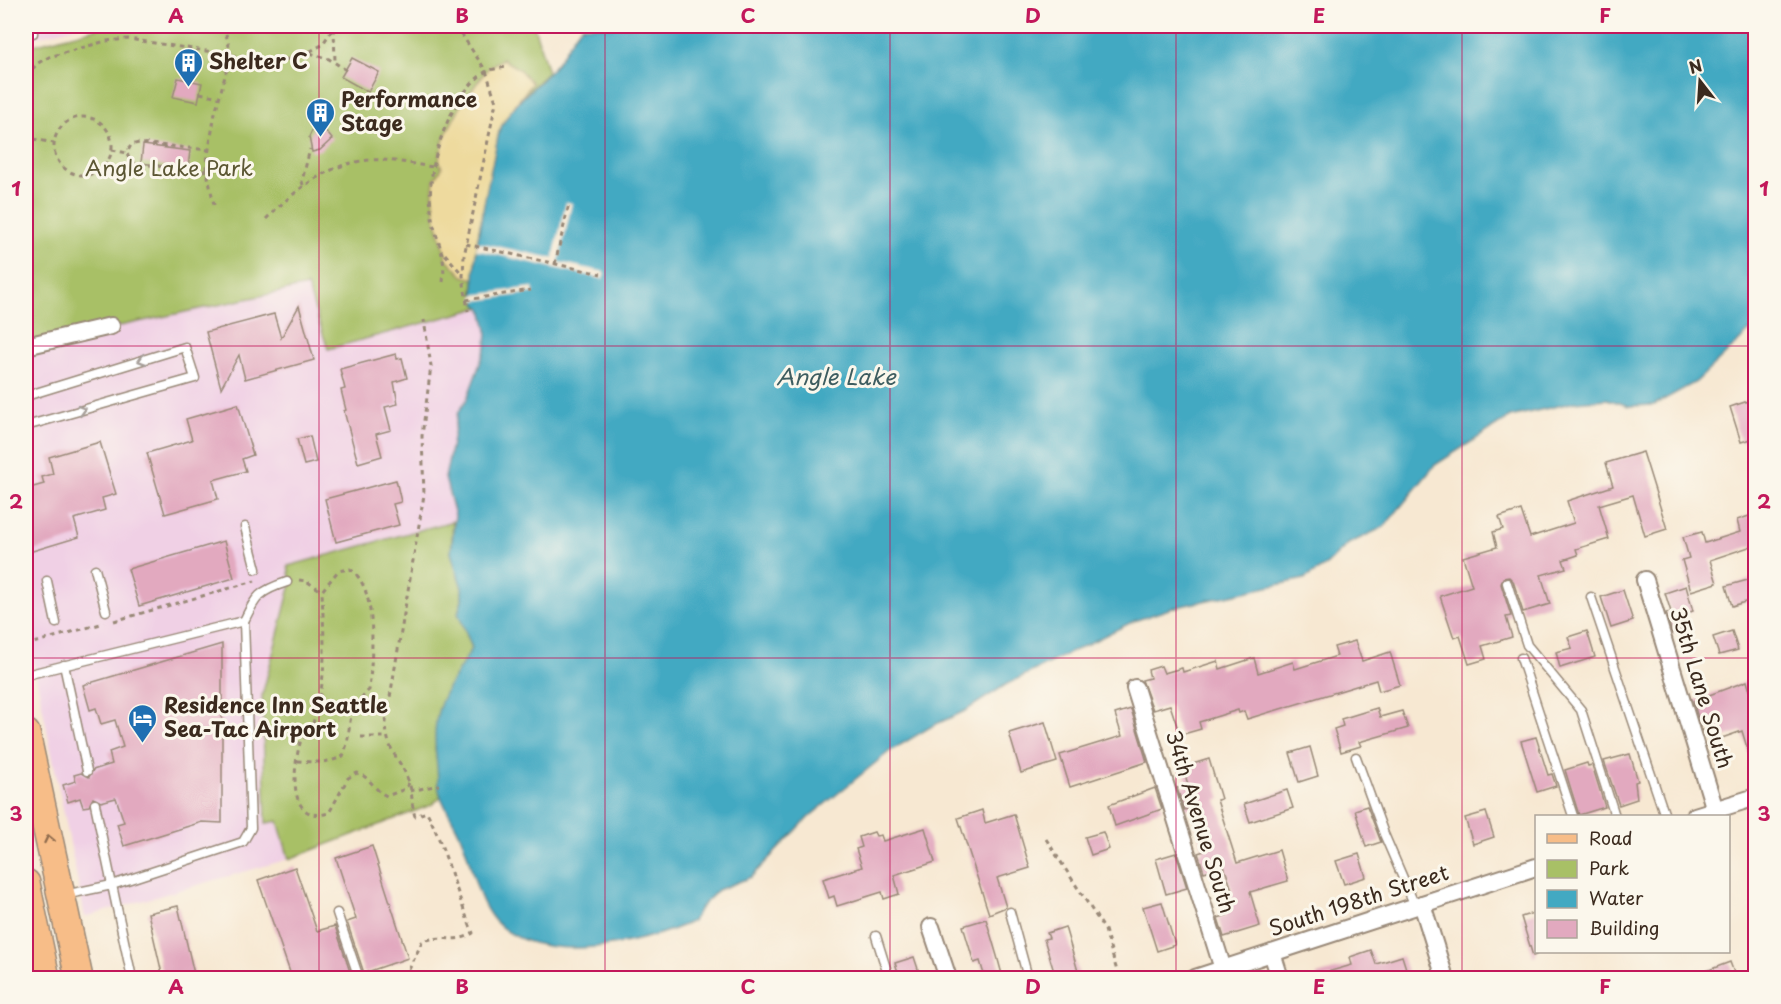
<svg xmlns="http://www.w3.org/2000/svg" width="1781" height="1004" font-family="'Playpen Sans',sans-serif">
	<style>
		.built { fill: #f0d0e5 }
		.green { fill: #a8c066; stroke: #727542; stroke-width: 1.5 }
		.sand { fill: #eeda9e; stroke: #94825e; stroke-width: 1.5 }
		.water { fill: #42a9c2; stroke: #3e6a70; stroke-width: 1.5 }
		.pier { fill: #f7e8d2 }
		.building { fill: #e2a9bf }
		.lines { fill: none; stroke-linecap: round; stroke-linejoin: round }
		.service-casing { stroke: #998978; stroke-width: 11 }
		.minor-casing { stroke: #998978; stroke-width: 20 }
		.primary-casing { stroke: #998978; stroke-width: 30 }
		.path { stroke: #998978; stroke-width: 3; stroke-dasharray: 4.5 4.5; stroke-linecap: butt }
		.service { stroke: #fff; stroke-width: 8 }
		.minor { stroke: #fff; stroke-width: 16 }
		.primary { stroke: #f7bd88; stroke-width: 27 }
		.oneway { stroke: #a79f9a }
		.oneway2 { stroke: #906c4e }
		.grid { fill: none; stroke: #c2185b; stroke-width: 1.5; stroke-opacity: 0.55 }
		.labels { text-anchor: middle; stroke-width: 6; stroke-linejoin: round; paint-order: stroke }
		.poi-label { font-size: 21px; font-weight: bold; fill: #3b2a1e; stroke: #fbf7ec; text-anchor: start }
		.park-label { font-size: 21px; fill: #5c5734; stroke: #fbf7ec }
		.street-label { font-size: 21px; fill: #3b2a1e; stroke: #fbf7ec }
		.water-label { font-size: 22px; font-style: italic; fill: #3e5d60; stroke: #fbf7ec }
		.neatline { fill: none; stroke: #c2185b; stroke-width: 2 }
		.grid-label { font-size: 20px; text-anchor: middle; font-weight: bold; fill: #c2185b }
	</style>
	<rect width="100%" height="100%" fill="#fbf7ec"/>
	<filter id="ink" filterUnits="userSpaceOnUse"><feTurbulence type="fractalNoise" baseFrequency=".0167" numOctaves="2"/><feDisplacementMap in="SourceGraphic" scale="12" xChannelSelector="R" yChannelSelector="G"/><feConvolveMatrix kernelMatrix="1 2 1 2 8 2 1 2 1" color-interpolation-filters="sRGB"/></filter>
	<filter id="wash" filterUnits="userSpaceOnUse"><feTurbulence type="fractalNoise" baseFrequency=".008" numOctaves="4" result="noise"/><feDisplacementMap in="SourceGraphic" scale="24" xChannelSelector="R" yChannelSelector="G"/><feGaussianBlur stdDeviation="1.35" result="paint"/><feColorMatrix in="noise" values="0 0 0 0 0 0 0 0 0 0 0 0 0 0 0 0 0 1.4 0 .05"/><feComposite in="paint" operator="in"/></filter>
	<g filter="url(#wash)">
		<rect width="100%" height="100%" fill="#f7e8d2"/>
		<g class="built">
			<polygon points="26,26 79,26 26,40"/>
			<polygon points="307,286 329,349 482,307 487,330 486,347 467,399 458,413 448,494 455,515 453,521 288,566 291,584 262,696 266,822 278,821 289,859 85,917 26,626 26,346"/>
		</g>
		<g class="green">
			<path d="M106,26H534L548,72C529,91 509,107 499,132L477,242L473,295L482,307L328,349L307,286L26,346V47Z"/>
			<polygon points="453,521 451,553 462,588 462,600 458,613 472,648 461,667 435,748 441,797 431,805 289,859 278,821 266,823 262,696 291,584 288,566"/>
		</g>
		<polygon class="sand" points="502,59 519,69 532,83 516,104 499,132 477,242 475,279 463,276 445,257 446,253 436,222 433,192 434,180 442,168 439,160 444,138 462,103 489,67"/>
		<path class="water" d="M582,26H1755V326L1696,382L1654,405L1629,406L1607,399L1575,402L1510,417L1435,465L1384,527L1348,544L1324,567L1304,579L1172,608L1134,621L1007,684L965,711L932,726L890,751L809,817L751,877L718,890L700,908L693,921C643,945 538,967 495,921C476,899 473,868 463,842C457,826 447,812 441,797C437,788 438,775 437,766C429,706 444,696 472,648L458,613L462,600V588L451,553L455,515L445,478L458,413L467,399L486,347L487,330L482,308L477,305C465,275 492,168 499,132C511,102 537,88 556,64C566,52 571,37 582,26Z"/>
		<g class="pier">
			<polygon points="566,202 572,203 559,262 605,272 603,279 476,250 477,242 553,258"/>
			<polygon points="533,287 534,293 475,301 473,295"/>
		</g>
		<g id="blocks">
			<g class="building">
				<polygon points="352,58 379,72 368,92 341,77"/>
				<polygon points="178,78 202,83 198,102 173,97"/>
				<polygon points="317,120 332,139 320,150 312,152 309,137"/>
				<polygon points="143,145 190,151 188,169 141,163"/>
				<polygon points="299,306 314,360 245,379 239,355 221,388 206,332 274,314 281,338"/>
				<polygon points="396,354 397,359 402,358 407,378 394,382 398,404 385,407 391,430 376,434 382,456 358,463 344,411 346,410 341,390 345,389 340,369"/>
				<polygon points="1748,401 1752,413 1755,411 1755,438 1741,442 1730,407"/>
				<polygon points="238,404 253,455 242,459 246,471 213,480 218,499 165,514 147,453 192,440 186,419"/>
				<polygon points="310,436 316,462 304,465 297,439"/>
				<polygon points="100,442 116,494 102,498 105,510 74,519 79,537 26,553 26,489 44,484 42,477 53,474 49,457"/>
				<polygon points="1643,452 1667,529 1645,536 1633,495 1599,505 1609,539 1576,549 1578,555 1563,560 1566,568 1541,575 1550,604 1523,612 1513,581 1509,577 1503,578 1501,584 1511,616 1506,617 1512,637 1482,646 1486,659 1469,664 1460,636 1454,638 1440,596 1472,586 1463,557 1497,547 1493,532 1503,529 1499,517 1521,510 1530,537 1574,523 1567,501 1613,486 1606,463"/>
				<polygon points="396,480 401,502 393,504 399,525 336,542 325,499"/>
				<polygon points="1755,514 1755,545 1710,560 1717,583 1691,591 1682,560 1689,558 1683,537 1702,532 1705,543 1740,532 1737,520"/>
				<polygon points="224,541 234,578 139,606 128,569"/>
				<polygon points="1755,578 1755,599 1732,606 1726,586"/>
				<polygon points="1686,586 1693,611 1684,614 1689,628 1672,633 1666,613 1671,612 1665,593"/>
				<polygon points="1623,590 1633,621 1611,628 1601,597"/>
				<polygon points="1587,631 1595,657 1560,668 1556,652 1572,648 1568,637"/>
				<polygon points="1732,631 1738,650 1719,655 1713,637"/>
				<polygon points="1355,641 1362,661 1390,652 1400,685 1379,691 1376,680 1247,719 1244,711 1239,713 1238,710 1199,722 1201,729 1180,735 1170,705 1153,710 1142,680 1150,678 1148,670 1161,666 1164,673 1182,668 1183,672 1218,661 1220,669 1254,658 1258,673 1293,662 1295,669 1337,656 1334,647"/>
				<polygon points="222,644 222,823 202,822 124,846 117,824 124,822 116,798 101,802 93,798 89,806 83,807 80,798 68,802 63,785 76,781 74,775 81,773 89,777 93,770 112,764 109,752 123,747 115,720 101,724 96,708 90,710 83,685"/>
				<polygon points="1747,681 1755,707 1755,764 1752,764 1742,731 1719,739 1716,727 1702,731 1693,701"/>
				<polygon points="1377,708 1380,717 1402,711 1408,728 1359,742 1361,746 1341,752 1334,729 1343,726 1341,719"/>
				<polygon points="1131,709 1147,762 1070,787 1060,755 1122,736 1115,714"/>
				<polygon points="1045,722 1057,762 1021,773 1009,733"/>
				<polygon points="1536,737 1548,775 1552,774 1556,786 1537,792 1521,741"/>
				<polygon points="1310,747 1318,776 1299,782 1290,753"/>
				<polygon points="1630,754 1638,781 1635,782 1637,799 1619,805 1604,761"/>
				<polygon points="1209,759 1221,799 1217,800 1237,863 1279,850 1288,881 1250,892 1260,926 1224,937 1218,918 1227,915 1221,896 1233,893 1224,866 1204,872 1198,853 1204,851 1191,808 1184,810 1177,788 1188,785 1183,767"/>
				<polygon points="1587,763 1588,766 1592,765 1605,807 1579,815 1565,770"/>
				<polygon points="1155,788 1162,809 1115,826 1109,805"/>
				<polygon points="1287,790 1293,808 1250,822 1244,804"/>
				<polygon points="1367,806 1381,842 1366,847 1355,810"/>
				<polygon points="982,810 985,823 1014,814 1030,868 997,878 1006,907 989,914 958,818"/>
				<polygon points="1486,812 1494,837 1473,844 1465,818"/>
				<polygon points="925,828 935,862 894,875 899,894 884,899 882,892 837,906 834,896 829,898 823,879 862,867 856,849 862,847 859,837 874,832 876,836 881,835 883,841"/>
				<polygon points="1103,832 1109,849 1091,855 1085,837"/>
				<polygon points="372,846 408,958 364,973 347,922 356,919 336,858"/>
				<polygon points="1176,853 1187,888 1166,894 1156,859"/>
				<polygon points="1359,854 1366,877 1344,884 1336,861"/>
				<polygon points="295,867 317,931 335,926 352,978 292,978 258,880"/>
				<polygon points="1162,902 1175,945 1157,951 1143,907"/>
				<polygon points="178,906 195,978 163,978 148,913"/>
				<polygon points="1536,912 1536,955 1533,956 1521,917"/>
				<polygon points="986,919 997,956 1003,978 985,978 980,961 974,963 963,926"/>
				<polygon points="1065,927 1080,978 1061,978 1059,973 1055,975 1044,939 1049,938 1047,933"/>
				<polygon points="1371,950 1376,964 1402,956 1409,978 1317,978 1317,975 1352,965 1350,957"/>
				<polygon points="914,957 921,978 900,978 895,963"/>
				<polygon points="1730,962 1736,978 1690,978 1690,977"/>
			</g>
		</g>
	</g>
	<g filter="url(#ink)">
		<use href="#blocks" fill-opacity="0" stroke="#998978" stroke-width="1.5"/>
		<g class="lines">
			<defs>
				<g id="service">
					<polyline points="26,35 33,33 32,26"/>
					<polyline points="26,396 185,347 195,378 26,426"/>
					<polyline points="245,527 256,569"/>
					<polyline points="95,569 106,611"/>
					<polyline points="47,581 56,623"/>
					<polyline points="1507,583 1527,645 1581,710 1615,816"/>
					<polyline points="1591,597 1665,816"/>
					<path d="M244,621C256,596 259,591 287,582"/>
					<polyline points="1521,658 1573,816"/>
					<polyline points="64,665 87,771"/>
					<polyline points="26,675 244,621 251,828 243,842 112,885 95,804"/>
					<polyline points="1356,757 1384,834 1415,906"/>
					<polyline points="64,895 112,885 132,978"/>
					<polyline points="1010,912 1028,978"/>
					<polyline points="337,913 359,978"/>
					<polyline points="876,936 889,978"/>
				</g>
				<g id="minor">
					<polyline points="26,346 111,326"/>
					<polyline points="1645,580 1715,810"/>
					<polyline points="1135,688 1223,969"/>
					<polyline points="1695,816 1756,797"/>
					<polyline points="1422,904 1445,978"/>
					<polyline points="931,927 948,978"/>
					<polyline points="1272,953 1280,978"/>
					<polyline points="1195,978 1536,867"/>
				</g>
				<g id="primary">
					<polyline points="26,733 79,978"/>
					<polyline points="26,883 46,978"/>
				</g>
			</defs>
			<use href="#service" class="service-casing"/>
			<use href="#minor" class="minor-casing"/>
			<use href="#primary" class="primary-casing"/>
			<g class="path">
				<polyline points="456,26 486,71 496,102 464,256 463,276 468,311"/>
				<polyline points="334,28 335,62"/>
				<polyline points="461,31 470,26"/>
				<polyline points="310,53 329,59 346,70"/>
				<polyline points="26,76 38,63 49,57 106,41 128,39 277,62 303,55 322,45 335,26"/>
				<polyline points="200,93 219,97"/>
				<polyline points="26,113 33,135 26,153"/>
				<circle cx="83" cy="146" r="29"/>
				<polyline points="33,139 54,143"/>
				<polyline points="112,150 127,153"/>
				<polyline points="207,170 199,172 134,163 129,159 127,153 131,145 139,143 209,150"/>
				<polyline points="303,185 302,181 310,149"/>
				<polyline points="214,205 206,167 215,113 231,54 224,26"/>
				<path d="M266,219C297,188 336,157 383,160C400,161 417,165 434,167"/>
				<polyline points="466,244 601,274"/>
				<polyline points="445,254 463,275"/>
				<polyline points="555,264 569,204"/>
				<path d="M443,282C447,250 434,240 431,210C426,167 448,98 485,72C490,69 501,68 507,67"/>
				<polyline points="466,300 531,290"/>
				<polyline points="299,580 306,581 322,591"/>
				<polyline points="114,621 255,581"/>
				<polyline points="26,645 104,623"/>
				<polyline points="361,737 386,737"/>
				<path d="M297,761C313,762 329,764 343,756C355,726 341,716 369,690C372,659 379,588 350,569L338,571L322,591C323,621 326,654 322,683C321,694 314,724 309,733C306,737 302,737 300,743C293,769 287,825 329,813L348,778L357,773C370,776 374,791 387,796L405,789L409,783"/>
				<polyline points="410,791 439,785"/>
				<polyline points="1046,839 1105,930 1119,978"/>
				<path d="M405,978L422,942C439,933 456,945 473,933C456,893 446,850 427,812L415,816C411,805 413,793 409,783C401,757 386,754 386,721L424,495L422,436L431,366L424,320"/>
			</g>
			<use href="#service" class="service"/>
			<use href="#minor" class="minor"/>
			<use href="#primary" class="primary"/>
		</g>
		<defs><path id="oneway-chevron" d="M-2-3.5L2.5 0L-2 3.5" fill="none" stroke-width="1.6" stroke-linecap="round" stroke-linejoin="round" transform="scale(1.5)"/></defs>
		<g class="oneway">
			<use href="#oneway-chevron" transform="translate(142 360) rotate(163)"/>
			<use href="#oneway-chevron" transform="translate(82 410) rotate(-16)"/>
		</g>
		<use class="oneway2" href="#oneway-chevron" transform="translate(49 839) rotate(-102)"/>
	</g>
	<path class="grid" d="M319,26V978M605,26V978M890,26V978M1176,26V978M1462,26V978M26,346H1756M26,658H1756"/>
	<defs>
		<symbol id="building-pin" viewBox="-11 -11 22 30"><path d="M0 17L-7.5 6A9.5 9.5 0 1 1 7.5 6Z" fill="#1f6fb2" stroke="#fbf7ec"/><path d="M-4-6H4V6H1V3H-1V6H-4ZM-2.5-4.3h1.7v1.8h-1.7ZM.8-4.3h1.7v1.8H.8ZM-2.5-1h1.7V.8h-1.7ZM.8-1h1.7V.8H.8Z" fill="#fff"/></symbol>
		<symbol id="hotel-pin" viewBox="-11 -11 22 30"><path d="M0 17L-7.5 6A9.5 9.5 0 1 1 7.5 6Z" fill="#1f6fb2" stroke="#fbf7ec"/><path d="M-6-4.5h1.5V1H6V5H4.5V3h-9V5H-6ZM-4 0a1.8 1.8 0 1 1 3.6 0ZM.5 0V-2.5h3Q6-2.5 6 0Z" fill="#fff"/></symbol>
	</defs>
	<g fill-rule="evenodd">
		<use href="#building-pin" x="172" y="46" width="33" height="45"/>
		<use href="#building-pin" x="304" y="96" width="33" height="45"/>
		<use href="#hotel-pin" x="126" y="702" width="33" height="45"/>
	</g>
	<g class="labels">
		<g class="poi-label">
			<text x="209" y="69">Shelter C</text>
			<text x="341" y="107">Performance<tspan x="341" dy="24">Stage</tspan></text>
			<text x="164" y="713">Residence Inn Seattle<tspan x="164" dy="24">Sea-Tac Airport</tspan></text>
		</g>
		<g class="park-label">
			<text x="169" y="176">Angle Lake Park</text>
		</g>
		<g class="street-label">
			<text transform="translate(1701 688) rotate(73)" y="7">35th Lane South</text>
			<text transform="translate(1200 822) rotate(73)" y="7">34th Avenue South</text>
			<text transform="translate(1359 901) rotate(-18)" y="7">South 198th Street</text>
		</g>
		<g class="water-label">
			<text x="836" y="385">Angle Lake</text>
		</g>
	</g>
	<rect width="1781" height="1004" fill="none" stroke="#fbf7ec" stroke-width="66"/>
	<rect x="1535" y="815" width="195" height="138" fill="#fbf7ec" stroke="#aea59a" stroke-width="1.5"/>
	<rect x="1547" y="834" width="30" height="9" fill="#f7bd88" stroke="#aea59a" stroke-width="1.5"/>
	<text x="1589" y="845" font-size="18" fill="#3b2a1e">Road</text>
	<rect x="1547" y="860" width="30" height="18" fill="#a8c066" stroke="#aea59a" stroke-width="1.5"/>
	<text x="1589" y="875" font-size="18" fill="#3b2a1e">Park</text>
	<rect x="1547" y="890" width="30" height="18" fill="#42a9c2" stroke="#aea59a" stroke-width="1.5"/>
	<text x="1589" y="905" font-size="18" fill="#3b2a1e">Water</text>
	<rect x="1547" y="920" width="30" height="18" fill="#e2a9bf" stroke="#aea59a" stroke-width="1.5"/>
	<text x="1589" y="935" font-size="18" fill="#3b2a1e">Building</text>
	<g transform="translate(1700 81) rotate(343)" stroke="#fbf7ec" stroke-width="4.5" paint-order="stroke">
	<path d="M0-4.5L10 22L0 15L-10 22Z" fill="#3b2a1e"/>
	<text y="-9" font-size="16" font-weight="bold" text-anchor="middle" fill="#3b2a1e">N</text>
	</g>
	<rect x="33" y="33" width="1715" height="938" class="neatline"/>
	<g class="grid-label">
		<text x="176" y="23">A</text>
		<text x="462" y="23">B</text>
		<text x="748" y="23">C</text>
		<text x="1033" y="23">D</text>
		<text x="1319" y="23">E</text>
		<text x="1605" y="23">F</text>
		<text x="16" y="196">1</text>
		<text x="1764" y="196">1</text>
		<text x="16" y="509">2</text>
		<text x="1764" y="509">2</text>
		<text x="16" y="821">3</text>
		<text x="1764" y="821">3</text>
		<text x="176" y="994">A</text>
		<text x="462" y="994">B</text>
		<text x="748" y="994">C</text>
		<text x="1033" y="994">D</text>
		<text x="1319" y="994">E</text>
		<text x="1605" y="994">F</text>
	</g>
</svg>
